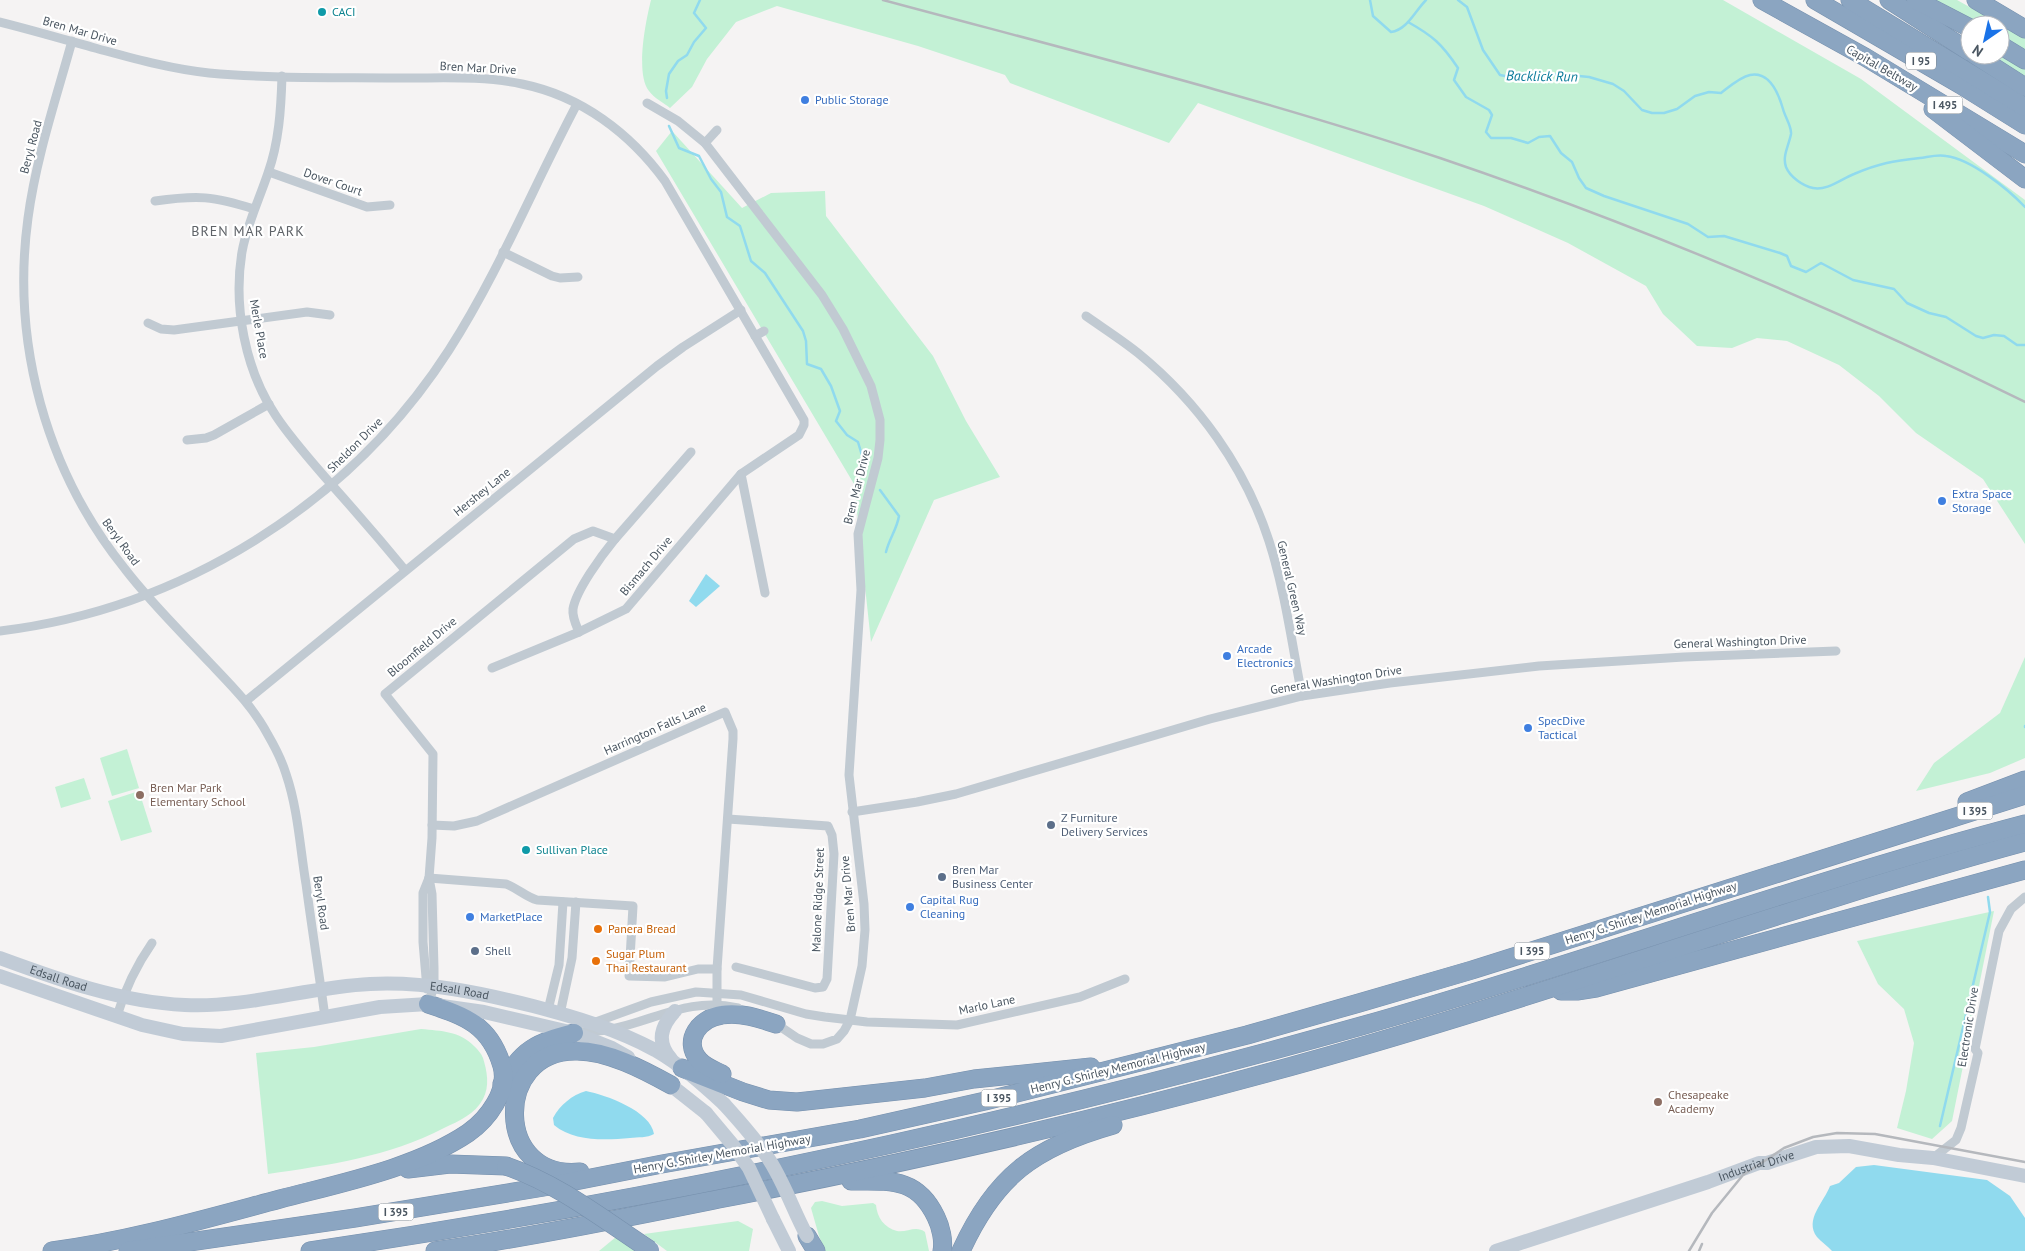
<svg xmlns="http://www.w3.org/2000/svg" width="2025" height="1251" font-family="'PT Sans',sans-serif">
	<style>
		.green { fill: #c3f1d5 }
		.water { fill: #90daee }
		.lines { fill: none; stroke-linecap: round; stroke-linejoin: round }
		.stream { stroke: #90daee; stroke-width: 2.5 }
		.highway-casing { stroke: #7690ad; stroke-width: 19 }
		.street { stroke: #c1cad2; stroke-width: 9 }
		.secondary { stroke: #c1cbd6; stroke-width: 14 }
		.highway { stroke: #8ba5c1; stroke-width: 18 }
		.rail { stroke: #b5b8bd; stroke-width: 2.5 }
		.highway-bridge-casing { stroke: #7690ad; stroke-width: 19; stroke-linecap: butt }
		.secondary-bridge { stroke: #c1cbd6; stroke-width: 14 }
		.highway-bridge { stroke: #8ba5c1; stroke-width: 18 }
		.culture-dot { fill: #0f9aa8; stroke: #fff; stroke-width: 2 }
		.shop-dot { fill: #3f7fe0; stroke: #fff; stroke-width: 2 }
		.education-dot { fill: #8d6e63; stroke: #fff; stroke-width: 2 }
		.service-dot { fill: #5c6f8a; stroke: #fff; stroke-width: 2 }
		.food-dot { fill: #e8710a; stroke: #fff; stroke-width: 2 }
		.labels { text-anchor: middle; stroke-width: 4.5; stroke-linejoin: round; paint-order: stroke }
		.shield { fill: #fff; stroke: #808990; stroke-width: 1 }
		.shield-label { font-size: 11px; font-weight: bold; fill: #4a5661 }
		.culture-label { font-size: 12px; fill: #0d838f; stroke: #fff; text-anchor: start }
		.street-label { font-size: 12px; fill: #4a5661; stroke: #fff }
		.shop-label { font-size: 12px; fill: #366cbe; stroke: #fff; text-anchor: start }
		.education-label { font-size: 12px; fill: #785e54; stroke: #fff; text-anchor: start }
		.service-label { font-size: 12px; fill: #4e5e75; stroke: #fff; text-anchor: start }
		.food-label { font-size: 12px; fill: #c56008; stroke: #fff; text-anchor: start }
		.water-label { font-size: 14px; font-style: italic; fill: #0c7c9b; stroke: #fff }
		.neighbourhood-label { font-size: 14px; letter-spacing: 1px; fill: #5f6368; stroke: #fff }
	</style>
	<rect width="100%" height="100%" fill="#f5f3f3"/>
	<g class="green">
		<path d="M651,0H1723L1861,79L2025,200V544L1983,479L1916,433L1879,396L1839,365L1787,341L1757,338L1732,348L1697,346L1663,314L1646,286L1568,243L1484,206L1198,103L1169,143L1010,83L1005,75L918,46L777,6L736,22L707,59L692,87L670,108C664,103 654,98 649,91C635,74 646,20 651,0Z"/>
		<polygon points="1929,0 1957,0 2025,38 2025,53 2000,39 2000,25 1975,25"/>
		<polygon points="1986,55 2000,55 2025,67 2025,80"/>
		<polygon points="672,131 742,208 771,193 825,191 826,216 933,356 966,421 1000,477 934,500 871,642 854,484 656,151"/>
		<polygon points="2025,657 2025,758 1990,773 1916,791 1934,763 2000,713"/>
		<polygon points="127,749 139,788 112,796 100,758"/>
		<polygon points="84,778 91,799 61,808 55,787"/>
		<polygon points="139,791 152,832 121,841 108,801"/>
		<polygon points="1994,911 1952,1121 1932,1139 1897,1128 1906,1091 1914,1043 1904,1009 1878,984 1857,941"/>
		<path d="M421,1029C442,1031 459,1031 474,1046C478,1050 481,1053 483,1058C487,1071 490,1086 483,1099C475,1114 459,1121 444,1128C388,1157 329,1165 268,1174L256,1053L314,1047Z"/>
		<path d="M822,1201L842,1206L873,1203L876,1205C877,1217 884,1228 897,1231C906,1233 916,1225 925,1232L929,1251H825L819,1236L811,1208L815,1202Z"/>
		<polygon points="738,1221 753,1229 749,1251 667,1251 644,1234"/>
		<polygon points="616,1237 636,1251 599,1251"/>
	</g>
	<g class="water">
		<polygon points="706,574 720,586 696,607 689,601"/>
		<path d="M586,1091C606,1095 651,1111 654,1134C647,1138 638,1137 630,1138C606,1140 574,1142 554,1125L553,1118C560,1105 572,1095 586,1091Z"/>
		<path d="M1874,1165L1987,1180L2010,1196L2025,1218V1251H1832C1828,1246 1821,1242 1817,1237C1804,1220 1824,1202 1830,1186L1839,1183L1856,1167Z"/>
	</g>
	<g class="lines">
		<g class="stream">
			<path d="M1370,0L1373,16L1391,32C1407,30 1415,11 1426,0"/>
			<path d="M1458,0L1467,7L1483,50L1500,75L1515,78L1559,74L1589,77L1613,84L1624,91L1642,110L1652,113H1664L1677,109L1695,96L1709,92L1721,93C1729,87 1740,77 1750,75C1770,71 1779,95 1783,109C1785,117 1792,127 1791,134C1789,145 1782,156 1786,167C1790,177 1803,186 1813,188C1827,191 1841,179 1854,174C1880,163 1893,161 1920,158C1928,157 1938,154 1946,156C1971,159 2008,189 2025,207"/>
			<path d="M1408,22C1433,36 1442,44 1458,68L1454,80L1466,97L1489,110L1492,115L1486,132L1491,138H1511L1528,143L1539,137L1550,136L1561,153L1572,162L1579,178L1586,188L1604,196L1688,224L1708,237L1724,236L1780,253L1787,256L1791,266L1806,272L1821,263L1853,280L1894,289L1907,303L1929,313L1946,317L1976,336L1983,338L1994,335L2004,336L2017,345H2025"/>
			<polyline points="667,98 666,91 669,74 678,61 687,55 694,42 706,28 694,13 700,0"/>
			<polyline points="669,126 679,148 699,156 711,179 721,192 727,217 740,226 751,261 765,273 803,331 806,341 807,364 821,369 831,386 840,411 836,421 847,435 858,442 866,469"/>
			<path d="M880,490L899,516C897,529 889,539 886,552"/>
			<polyline points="2025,727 2025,726"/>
			<polyline points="1940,1126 1990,912 1988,897"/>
		</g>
		<defs>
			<g id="highway">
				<polyline points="1762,0 1865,57 2025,154"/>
				<polyline points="1815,0 1961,85 2025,125"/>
				<polyline points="1850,0 2025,107"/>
				<polyline points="1889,0 1970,52"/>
				<polyline points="1916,0 1970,28"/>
				<polyline points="1976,0 2025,29"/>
				<polyline points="2000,45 2025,60"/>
				<polyline points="1975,55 2025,87"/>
				<polyline points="1933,109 2025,179"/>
				<polyline points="1967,802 2025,780"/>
				<polyline points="1561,991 1577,991 1596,988 2025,870"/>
				<polyline points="682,1068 743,1092 769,1100 797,1102 925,1088 974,1079 1091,1067"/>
				<path d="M722,1074C714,1070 705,1067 699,1060C682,1040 700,1018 722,1015C740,1012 758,1018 776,1024"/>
				<path d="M502,1084C522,1049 536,1043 574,1033"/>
				<polyline points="408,1169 450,1164 506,1166"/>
				<path d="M580,1172C494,1181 493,1051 575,1051C606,1050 644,1070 671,1085"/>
				<path d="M851,1181C890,1181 917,1177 936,1217C941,1227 944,1241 942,1251"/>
				<polyline points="807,1236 816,1251"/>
				<path d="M52,1251C129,1241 205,1219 280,1199C341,1183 416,1168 468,1133C488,1119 509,1091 502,1066C490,1025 465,1016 428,1004"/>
				<polyline points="128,1251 355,1218 550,1186 662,1164 860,1129 985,1101 1247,1035 1359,1003 1472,970 2025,795"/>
				<path d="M310,1251C665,1199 1016,1123 1361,1026C1584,963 1801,883 2025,824"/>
				<path d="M435,1251C530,1237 624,1218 719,1199C919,1161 1118,1115 1314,1060C1553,993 1786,907 2025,842"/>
				<path d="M961,1251C995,1176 1035,1147 1113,1125"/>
			</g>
		</defs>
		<use href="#highway" class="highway-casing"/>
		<g class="street">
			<path d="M0,22C32,30 63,39 95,48C132,58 170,69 209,73C275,79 342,77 409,78C446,78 485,76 522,84C581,96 630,133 665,181L804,420V425L799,435L741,474L765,593"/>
			<path d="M72,41C56,99 36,158 28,218C11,343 46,471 125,569C151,603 182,633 211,664C232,686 254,708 268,735C275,747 282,761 286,774C298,809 300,848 306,884C312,929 319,973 325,1017"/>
			<path d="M282,76C281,109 279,142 268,173C259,200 247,224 242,252C233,306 245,370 276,416C292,440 312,462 331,484C356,512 381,541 405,570"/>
			<polyline points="647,103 678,121 705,143 822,295 843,329 871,386 880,420 880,440 878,458 858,534 861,590 849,775 864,904 865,930 862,966 850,1020 844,1031 837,1039 823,1044 811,1044 797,1038 775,1023"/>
			<polyline points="705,143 717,130"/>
			<polyline points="269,172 367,207 390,205"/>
			<path d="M155,201C198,195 213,196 254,209"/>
			<polyline points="503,252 552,276 560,278 578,277"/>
			<path d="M1086,316C1103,328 1122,340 1138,353C1198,402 1245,467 1269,541C1285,591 1292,644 1302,696"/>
			<polyline points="148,323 161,329 174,330 307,312 330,315"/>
			<polyline points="755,336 764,331"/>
			<polyline points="187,440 206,438 214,435 269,404"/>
			<path d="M0,631C182,609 350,504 449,350C499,272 534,185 577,104"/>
			<path d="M579,632C576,625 572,617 573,609C576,590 602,555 615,539"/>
			<polyline points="492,668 579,632 626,609 741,474"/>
			<polyline points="246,701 657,366 683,347 741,310"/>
			<polyline points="852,812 917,802 956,794 1210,719 1302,696 1390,683 1539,666 1684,657 1836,651"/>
			<polyline points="728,819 828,826 832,835 834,854 827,979 823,987 815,988 736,967"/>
			<polyline points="432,825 454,826 477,821 725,712 733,731 733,739 717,969 717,1004"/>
			<path d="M429,878L506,884C517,888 526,897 537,900L633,906L629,976L665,977L698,969H717"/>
			<polyline points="427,989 423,942 423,893 429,878"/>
			<polyline points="428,1004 434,987 434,968 432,894 429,878 432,838 433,754 385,694 574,539 593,531 615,539 691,452"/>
			<polyline points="548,1010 559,965 563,902"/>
			<polyline points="560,1014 572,958 576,902"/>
			<path d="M117,1016C125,989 136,966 152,943"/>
			<polyline points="593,1023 651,1002 696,992 741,995 806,1014 825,1017 867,1022 957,1025 1080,997 1125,979"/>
			<path d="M577,1032C589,1031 601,1032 612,1029C658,1019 690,997 738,1008"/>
			<polyline points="1933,1158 1956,1140 1961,1128 1978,1053 1975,1049 1999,931 2011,909 2025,897"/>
		</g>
		<g class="secondary">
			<path id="s1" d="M0,958C60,980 120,1002 185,1005C248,1008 308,987 370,984C425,981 481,993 533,1006C575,1017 616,1029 655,1050C681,1065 702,1084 724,1104"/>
			<polyline points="0,976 142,1025 183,1034 221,1036 380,1007 428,1004 484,1012 574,1033 612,1048 628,1057"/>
			<path d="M671,1059C656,1042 661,1026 675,1011"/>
			<polyline points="663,1079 706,1113"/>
			<polyline points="773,1219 789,1251"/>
			<path id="s2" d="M1496,1251L1708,1182L1759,1163H1767L1816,1147L1849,1146L1899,1155L1933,1158L2025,1176"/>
		</g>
		<use href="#highway" class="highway"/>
		<g class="rail">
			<path d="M883,0C1069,50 1257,97 1440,158C1641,226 1835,308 2025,402"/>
			<polyline points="1689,1251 1712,1213 1743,1175 1784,1148 1813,1137 1837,1133 1875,1134 2025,1162"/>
			<polyline points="1699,1251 1702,1244"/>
		</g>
		<defs>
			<path id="highway-bridge" d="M506,1166C559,1184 604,1220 650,1250"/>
		</defs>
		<use href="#highway-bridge" class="highway-bridge-casing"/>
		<g class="secondary-bridge">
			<path d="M724,1104C740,1122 757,1140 770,1161C785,1185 794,1212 807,1236"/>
			<polyline points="706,1113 732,1144 749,1168 773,1219"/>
		</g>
		<use href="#highway-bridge" class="highway-bridge"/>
	</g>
	<g class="culture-dot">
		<circle cx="322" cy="12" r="5"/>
		<circle cx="526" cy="850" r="5"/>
	</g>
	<g class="shop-dot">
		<circle cx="805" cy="100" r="5"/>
		<circle cx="1942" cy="501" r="5"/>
		<circle cx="1227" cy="656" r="5"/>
		<circle cx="1528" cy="728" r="5"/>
		<circle cx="910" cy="907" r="5"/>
		<circle cx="470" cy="917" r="5"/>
	</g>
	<g class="education-dot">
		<circle cx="140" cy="795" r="5"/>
		<circle cx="1658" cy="1102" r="5"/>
	</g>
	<g class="service-dot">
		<circle cx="1051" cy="825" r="5"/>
		<circle cx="942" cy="877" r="5"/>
		<circle cx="475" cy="951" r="5"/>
	</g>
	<g class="food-dot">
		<circle cx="598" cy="929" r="5"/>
		<circle cx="596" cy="961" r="5"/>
	</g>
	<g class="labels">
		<g class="shield">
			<rect x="1906" y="52.5" width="30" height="17" rx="4"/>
			<rect x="1927.5" y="96.5" width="35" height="17" rx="4"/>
			<rect x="1957.5" y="802.5" width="35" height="17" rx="4"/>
			<rect x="1514.5" y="942.5" width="35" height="17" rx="4"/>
			<rect x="981.5" y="1089.5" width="35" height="17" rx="4"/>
			<rect x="378.5" y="1203.5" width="35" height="17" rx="4"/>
		</g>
		<g class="shield-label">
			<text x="1921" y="65">I 95</text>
			<text x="1945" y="109">I 495</text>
			<text x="1975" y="815">I 395</text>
			<text x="1532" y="955">I 395</text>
			<text x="999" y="1102">I 395</text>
			<text x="396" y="1216">I 395</text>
		</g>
		<g class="culture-label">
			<text x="332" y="16">CACI</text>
			<text x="536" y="854">Sullivan Place</text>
		</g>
		<g class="street-label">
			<text transform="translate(80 31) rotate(16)" y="4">Bren Mar Drive</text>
			<text transform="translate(478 68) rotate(3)" y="4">Bren Mar Drive</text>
			<text transform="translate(1882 68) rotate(30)" y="4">Capital Beltway</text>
			<text transform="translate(31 147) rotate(-75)" y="4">Beryl Road</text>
			<text transform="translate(333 182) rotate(19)" y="4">Dover Court</text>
			<text transform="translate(259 329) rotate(80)" y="4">Merle Place</text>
			<text transform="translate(355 445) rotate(-45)" y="4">Sheldon Drive</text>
			<text transform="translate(857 487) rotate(-76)" y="4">Bren Mar Drive</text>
			<text transform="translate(482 492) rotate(-39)" y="4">Hershey Lane</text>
			<text transform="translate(121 542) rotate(54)" y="4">Beryl Road</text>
			<text transform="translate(646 566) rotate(-50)" y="4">Bismach Drive</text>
			<text transform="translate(1292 588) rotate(77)" y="4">General Green Way</text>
			<text transform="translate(1740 642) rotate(-2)" y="4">General Washington Drive</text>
			<text transform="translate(422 647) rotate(-40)" y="4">Bloomfield Drive</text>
			<text transform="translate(1336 680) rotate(-9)" y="4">General Washington Drive</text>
			<text transform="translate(655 729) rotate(-24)" y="4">Harrington Falls Lane</text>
			<text transform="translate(848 894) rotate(-95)" y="4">Bren Mar Drive</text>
			<text transform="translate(818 900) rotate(-88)" y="4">Malone Ridge Street</text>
			<text transform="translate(321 903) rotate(82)" y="4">Beryl Road</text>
			<text transform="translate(1651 913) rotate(-18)" y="4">Henry G. Shirley Memorial Highway</text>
			<text dy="4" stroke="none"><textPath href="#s1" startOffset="62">Edsall Road</textPath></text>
			<text dy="4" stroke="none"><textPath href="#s1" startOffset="468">Edsall Road</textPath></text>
			<text transform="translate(987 1005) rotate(-12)" y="4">Marlo Lane</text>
			<text transform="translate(1968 1027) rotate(-81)" y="4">Electronic Drive</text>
			<text transform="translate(1118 1068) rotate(-14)" y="4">Henry G. Shirley Memorial Highway</text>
			<text transform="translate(722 1154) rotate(-10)" y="4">Henry G. Shirley Memorial Highway</text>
			<text dy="4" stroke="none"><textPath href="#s2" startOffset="274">Industrial Drive</textPath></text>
		</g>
		<g class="shop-label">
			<text x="815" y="104">Public Storage</text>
			<text x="1952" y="498">Extra Space<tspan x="1952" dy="14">Storage</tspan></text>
			<text x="1237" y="653">Arcade<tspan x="1237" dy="14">Electronics</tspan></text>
			<text x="1538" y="725">SpecDive<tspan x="1538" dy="14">Tactical</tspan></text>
			<text x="920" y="904">Capital Rug<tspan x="920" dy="14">Cleaning</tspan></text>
			<text x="480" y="921">MarketPlace</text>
		</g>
		<g class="education-label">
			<text x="150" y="792">Bren Mar Park<tspan x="150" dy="14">Elementary School</tspan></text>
			<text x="1668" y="1099">Chesapeake<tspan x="1668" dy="14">Academy</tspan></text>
		</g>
		<g class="service-label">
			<text x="1061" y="822">Z Furniture<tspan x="1061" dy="14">Delivery Services</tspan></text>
			<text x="952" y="874">Bren Mar<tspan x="952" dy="14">Business Center</tspan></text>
			<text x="485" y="955">Shell</text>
		</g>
		<g class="food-label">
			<text x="608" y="933">Panera Bread</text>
			<text x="606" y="958">Sugar Plum<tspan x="606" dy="14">Thai Restaurant</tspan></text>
		</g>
		<g class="water-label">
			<text transform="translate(1542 76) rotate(1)" y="5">Backlick Run</text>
		</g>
		<g class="neighbourhood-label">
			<text x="248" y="236">BREN MAR PARK</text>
		</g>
	</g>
	<g transform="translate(1985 40) rotate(214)"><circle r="24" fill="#ffffff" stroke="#b7bbc0"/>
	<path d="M0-4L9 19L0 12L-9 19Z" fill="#1a73e8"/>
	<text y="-8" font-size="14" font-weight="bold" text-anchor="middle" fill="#4a5661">N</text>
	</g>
</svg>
